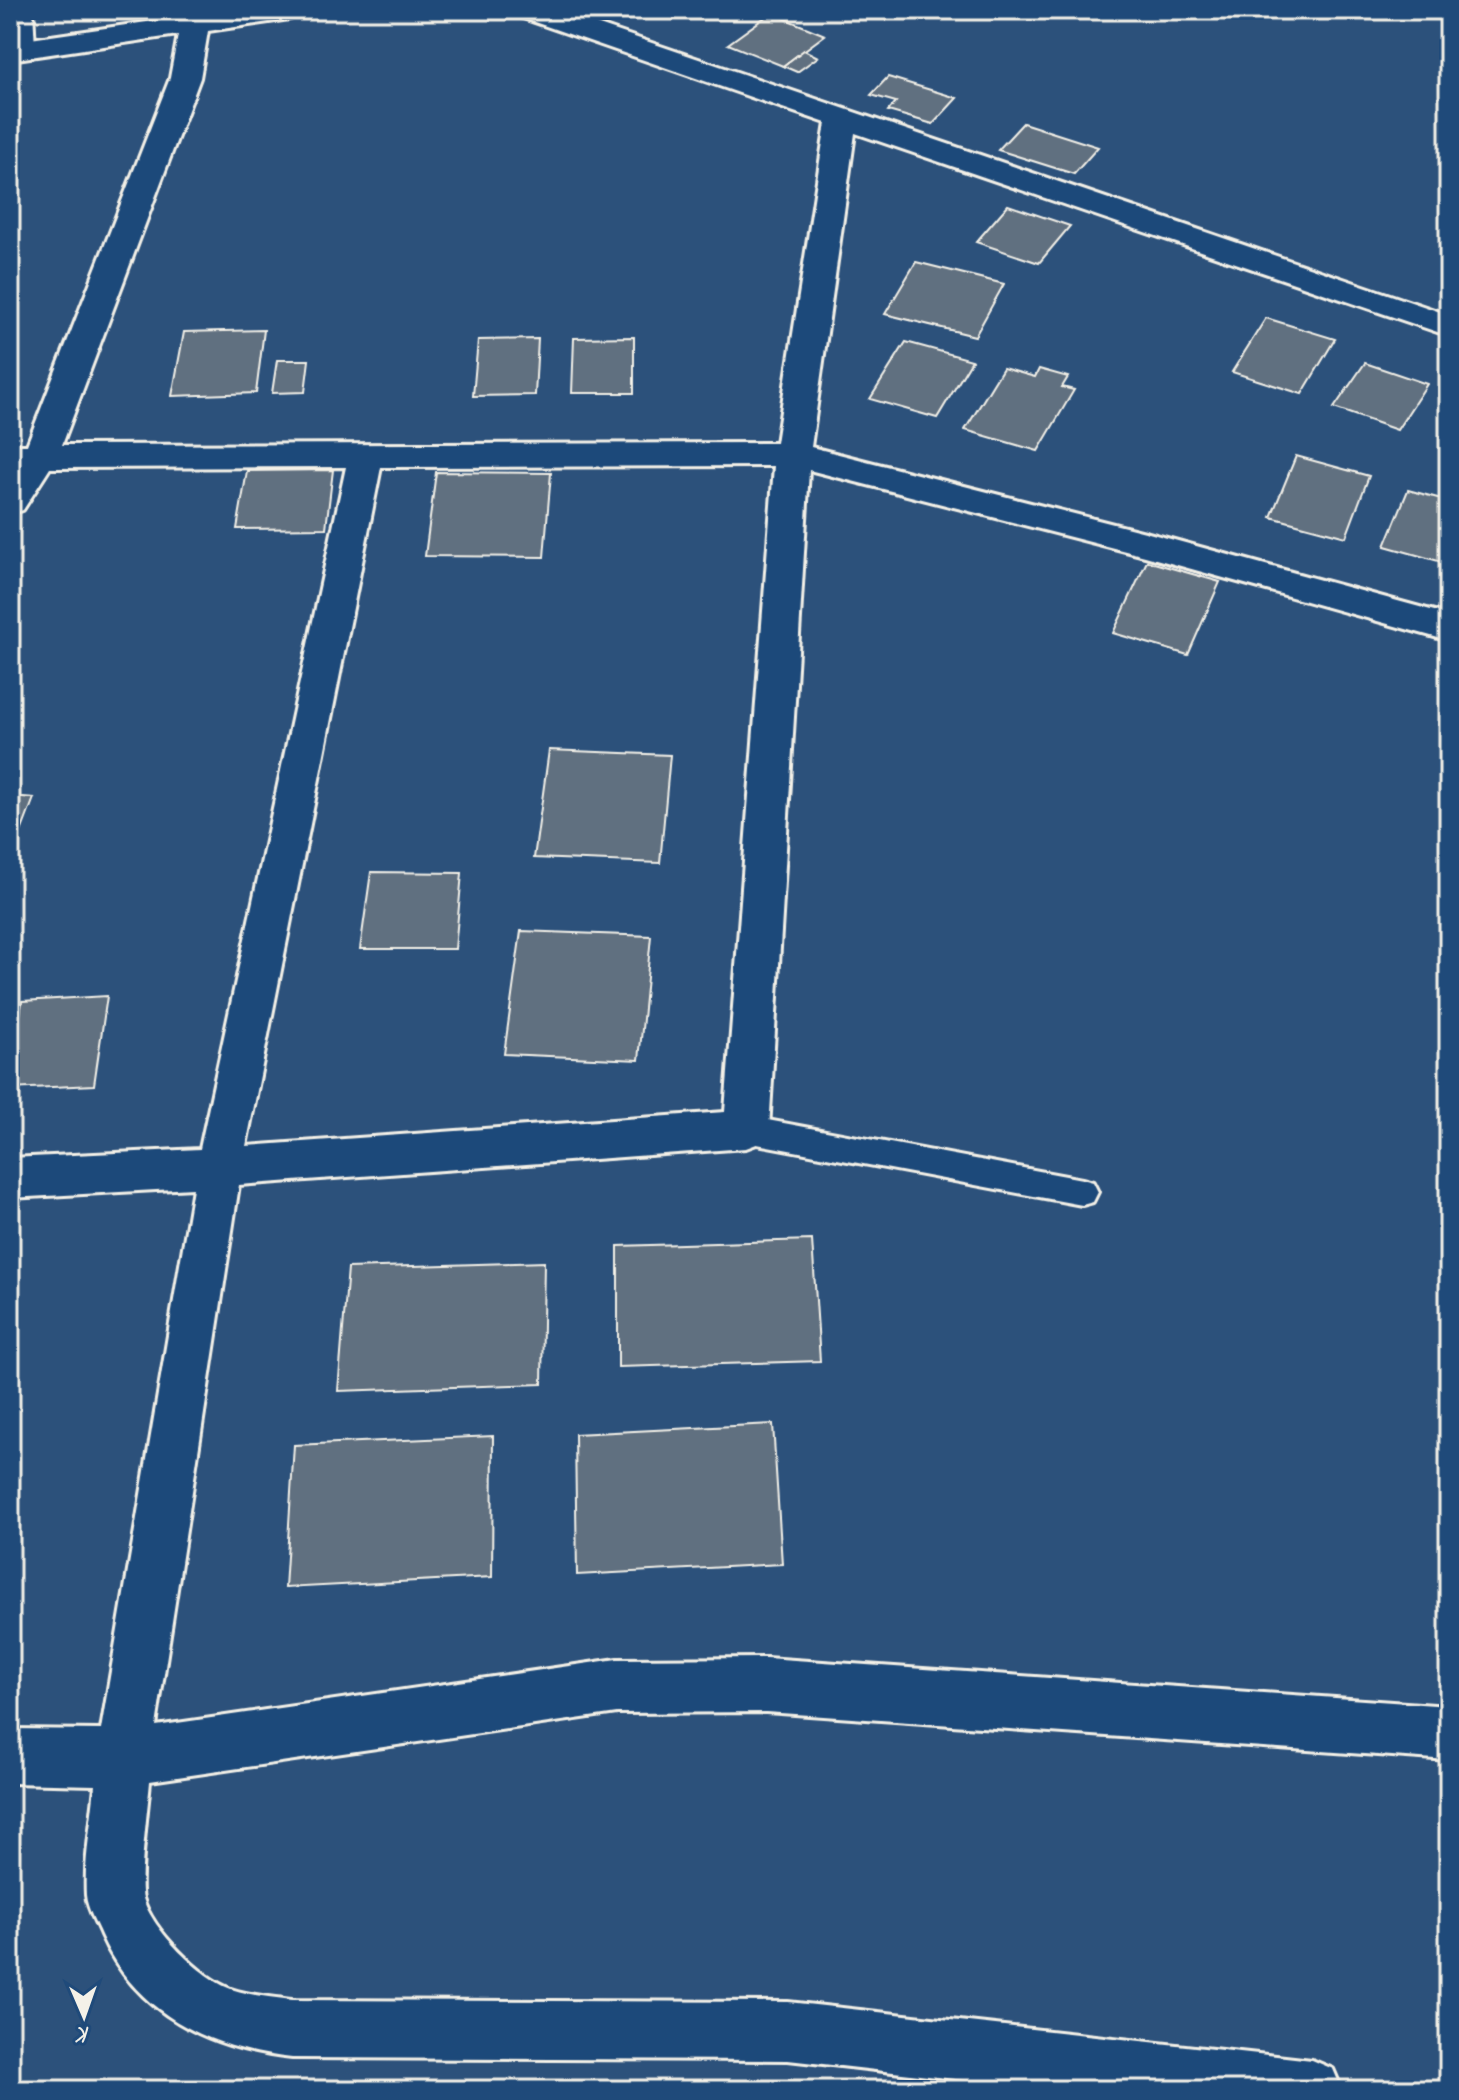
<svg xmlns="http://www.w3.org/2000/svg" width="1459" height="2100" font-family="Caveat,sans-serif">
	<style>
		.building { fill: #606f80; stroke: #f4f1e8; stroke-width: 2 }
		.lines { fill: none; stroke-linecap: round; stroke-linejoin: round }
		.lane-casing { stroke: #f4f1e8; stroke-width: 6 }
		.street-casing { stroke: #f4f1e8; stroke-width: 6 }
		.lane { fill: #1f4a7a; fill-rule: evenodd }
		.street { fill: #1f4a7a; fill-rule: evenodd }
	</style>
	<rect width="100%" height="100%" fill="#2c517b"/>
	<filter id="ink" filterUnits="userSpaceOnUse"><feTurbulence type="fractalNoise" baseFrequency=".0125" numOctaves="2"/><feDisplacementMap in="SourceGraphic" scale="16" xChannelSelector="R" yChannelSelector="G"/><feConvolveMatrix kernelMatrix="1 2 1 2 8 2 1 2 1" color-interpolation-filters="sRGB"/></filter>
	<g filter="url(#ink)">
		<g class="building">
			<polygon points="771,13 825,35 783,66 728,44"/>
			<polygon points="804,50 818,57 797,72 783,66"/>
			<polygon points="888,77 957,98 933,124 888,111 896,102 871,95"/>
			<polygon points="1023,123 1098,147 1074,174 998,150"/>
			<polygon points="1008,205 1070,226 1039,263 976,242"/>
			<polygon points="916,262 1004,284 975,336 885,314"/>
			<polygon points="1266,318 1335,339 1302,394 1232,372"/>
			<polygon points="264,330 256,393 172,396 184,332"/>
			<polygon points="634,337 634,393 572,393 574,338"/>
			<polygon points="538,339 535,395 473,396 478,340"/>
			<polygon points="906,342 972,360 937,418 870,399"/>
			<polygon points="277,360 309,360 305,392 272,393"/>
			<polygon points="1365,363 1427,384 1397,430 1334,408"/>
			<polygon points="1003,368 1035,377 1039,369 1068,377 1062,387 1074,390 1038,451 965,430"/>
			<polygon points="1296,456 1369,476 1346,537 1271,517"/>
			<polygon points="333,470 326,528 237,529 247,471"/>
			<polygon points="436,472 551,473 544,557 425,556"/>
			<polygon points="1408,490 1449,501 1449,564 1385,546"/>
			<polygon points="1147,561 1220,582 1188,655 1113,633"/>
			<polygon points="549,750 670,755 660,863 534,858"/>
			<polygon points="10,796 34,798 10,861"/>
			<polygon points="371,872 462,873 455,949 360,949"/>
			<polygon points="521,931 651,936 639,1060 504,1054"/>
			<polygon points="107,996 94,1085 10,1089 22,1001"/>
			<polygon points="812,1240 820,1361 618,1367 618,1246"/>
			<polygon points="544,1262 542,1384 338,1391 348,1268"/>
			<polygon points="773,1424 782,1564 577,1575 575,1434"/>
			<polygon points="493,1436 492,1577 285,1588 294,1445"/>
		</g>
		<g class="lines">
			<defs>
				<g id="lane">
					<polygon points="13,10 33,10 35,49 32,53 18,53 15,49"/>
					<polygon points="746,1116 1082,1179 1093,1182 1098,1192 1093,1202 1082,1205 746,1142 735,1138 731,1129 735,1120"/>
				</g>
				<path id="street" d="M183,10H211V13L304,10L300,16L290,19L208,31L200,78L62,445L776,443L826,123L517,16L513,10H555L1449,315V336L855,133L811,447L1145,532L1449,615V641L1145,556L809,470L769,1129L762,1142L746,1148L239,1185L156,1726L617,1659L766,1658L1449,1706V1760L766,1712L617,1713L150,1781C148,1806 138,1880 143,1898C152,1930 201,1978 231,1989C251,1996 272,1997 292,2000L788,2002L1312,2060L1333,2069L1342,2090H1050L788,2060L292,2058C210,2049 136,2014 101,1935C96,1923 87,1908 86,1895C84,1859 92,1821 95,1785L10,1783V1729L101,1730L193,1188L10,1198V1158L200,1149L346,467L50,468L23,510L10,514V475L14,469H10V445H27L170,78L178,35L10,60V42L181,17ZM774,466L725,1112L246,1146L381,467Z"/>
			</defs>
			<use href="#lane" class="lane-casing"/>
			<use href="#street" class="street-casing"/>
			<use href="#lane" class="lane"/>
			<use href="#street" class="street"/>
		</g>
	</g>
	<rect width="1459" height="2100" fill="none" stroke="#1f4a7a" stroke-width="40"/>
	<rect x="20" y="20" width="1419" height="2060" fill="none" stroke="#f4f1e8" stroke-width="3" filter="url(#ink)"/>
	<g transform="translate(84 2016) rotate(178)" stroke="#1f4a7a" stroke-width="6" paint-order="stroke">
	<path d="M0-6L14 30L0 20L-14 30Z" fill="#f4f1e8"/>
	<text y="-12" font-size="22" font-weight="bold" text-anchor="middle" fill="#f4f1e8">K</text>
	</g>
</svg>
